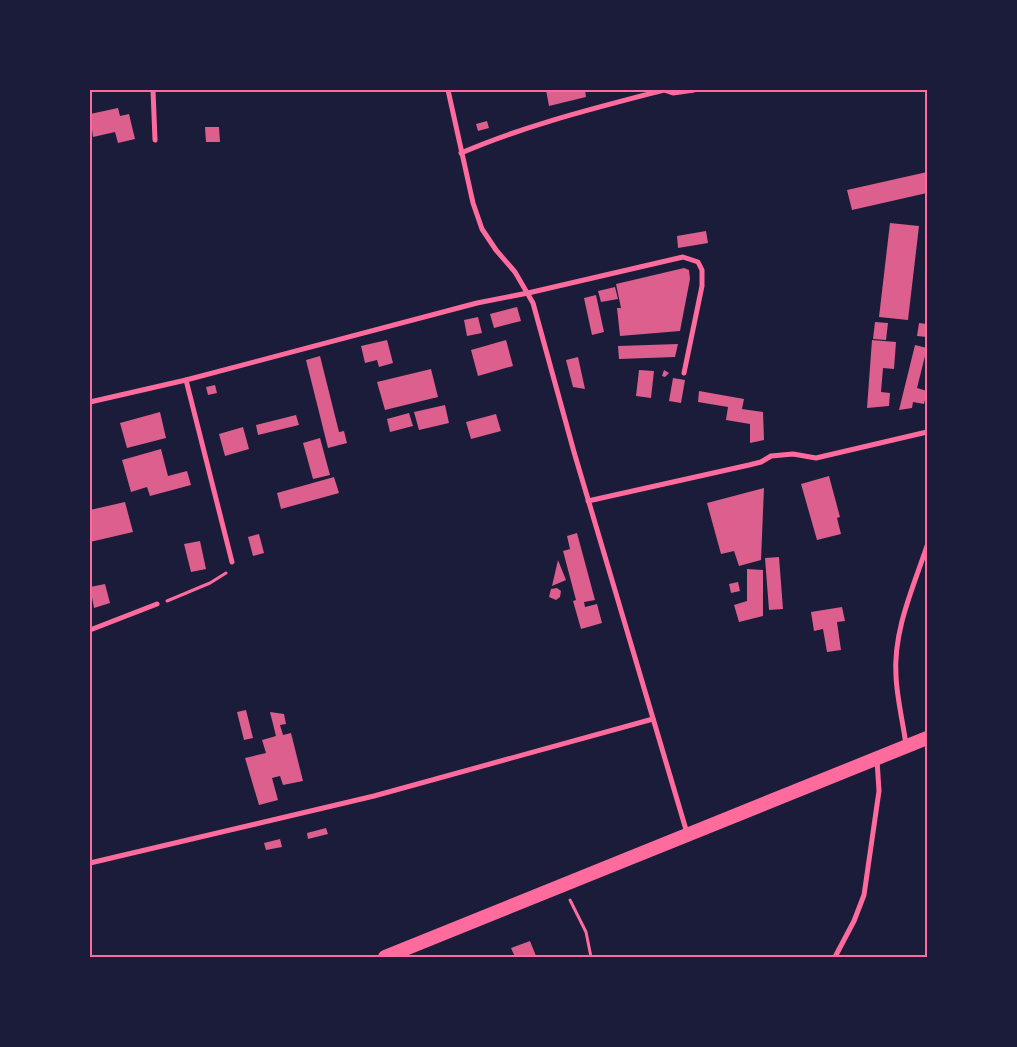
<svg xmlns="http://www.w3.org/2000/svg" width="1017" height="1047" font-family="Rubik,sans-serif">
	<style>
		.building { fill: #dd5f8e }
		.lines { fill: none; stroke-linecap: round; stroke-linejoin: round }
		.path { stroke: #ff6b9d; stroke-width: 3 }
		.minor { stroke: #ff6b9d; stroke-width: 5 }
		.trunk { stroke: #ff6b9d; stroke-width: 14 }
		.neatline { fill: none; stroke: #ff6b9d; stroke-width: 2 }
	</style>
	<rect width="100%" height="100%" fill="#1b1b3a"/>
	<g class="building">
		<polygon points="546,90 585,90 586,97 549,106"/>
		<polygon points="118,108 120,116 129,114 135,139 118,143 115,132 93,137 90,114"/>
		<polygon points="487,121 489,128 478,131 476,124"/>
		<polygon points="205,127 219,127 220,142 206,142"/>
		<polygon points="927,172 927,193 852,210 847,190"/>
		<polygon points="890,223 919,226 908,320 879,317"/>
		<polygon points="706,231 708,243 678,248 677,236"/>
		<polygon points="684,268 689,270 690,279 680,331 620,336 617,308 621,308 616,284"/>
		<polygon points="615,287 618,299 601,302 598,291"/>
		<polygon points="596,295 604,332 592,335 584,298"/>
		<polygon points="517,307 521,321 494,328 490,314"/>
		<polygon points="478,317 482,333 467,336 464,320"/>
		<polygon points="875,322 888,323 886,340 873,339"/>
		<polygon points="919,323 927,324 927,337 917,336"/>
		<polygon points="387,340 393,363 379,367 377,360 365,363 361,346"/>
		<polygon points="506,340 513,366 478,376 471,350"/>
		<polygon points="872,340 896,342 894,369 883,368 881,392 890,393 889,406 867,408"/>
		<polygon points="678,344 675,357 619,359 618,346"/>
		<polygon points="915,345 927,348 917,388 927,391 924,404 913,402 912,408 899,410"/>
		<polygon points="320,356 339,432 344,431 347,443 328,448 306,360"/>
		<polygon points="578,357 585,389 573,387 566,360"/>
		<polygon points="431,369 438,397 385,410 377,382"/>
		<polygon points="639,370 654,371 651,398 636,396"/>
		<polygon points="664,370 669,373 665,377 662,376"/>
		<polygon points="673,378 685,380 681,403 669,401"/>
		<polygon points="215,385 217,393 208,395 206,387"/>
		<polygon points="699,391 744,399 742,409 763,412 764,440 750,443 750,424 726,420 728,407 698,402"/>
		<polygon points="445,405 449,423 419,430 414,412"/>
		<polygon points="160,412 166,438 127,448 120,423"/>
		<polygon points="409,413 413,426 390,432 387,419"/>
		<polygon points="496,414 501,431 471,439 466,422"/>
		<polygon points="296,415 299,425 258,435 256,425"/>
		<polygon points="243,427 249,449 225,456 219,434"/>
		<polygon points="320,438 330,475 313,479 303,443"/>
		<polygon points="161,449 168,476 187,471 191,485 150,496 147,487 131,492 122,460"/>
		<polygon points="829,476 840,517 837,518 841,534 817,540 801,484"/>
		<polygon points="334,477 339,493 281,509 277,493"/>
		<polygon points="764,488 761,560 739,566 734,551 721,554 707,503"/>
		<polygon points="125,502 133,532 90,542 90,510"/>
		<polygon points="577,533 595,600 584,602 585,607 597,604 602,623 581,629 573,601 576,600 563,551 570,549 567,536"/>
		<polygon points="259,534 264,553 253,556 248,537"/>
		<polygon points="200,541 206,569 191,572 184,544"/>
		<polygon points="779,557 783,609 769,610 765,558"/>
		<polygon points="558,560 566,580 552,586"/>
		<polygon points="747,569 763,570 763,616 739,622 734,605 747,601"/>
		<polygon points="738,582 740,591 731,593 729,584"/>
		<polygon points="105,584 110,603 94,608 90,587"/>
		<polygon points="557,588 561,591 560,597 556,600 549,597 551,589"/>
		<polygon points="842,607 845,621 837,622 841,650 827,652 823,629 814,631 811,612"/>
		<polygon points="246,710 253,738 244,740 237,712"/>
		<polygon points="270,712 284,714 286,724 280,725 283,735 291,733 303,781 283,785 280,776 272,778 278,800 259,805 245,758 266,753 262,740 276,736"/>
		<polygon points="326,828 328,834 308,839 307,833"/>
		<polygon points="280,839 282,847 266,850 264,843"/>
		<polygon points="530,941 536,956 515,957 511,948"/>
	</g>
	<g class="lines">
		<g class="path">
			<polyline points="167,601 210,583 226,573"/>
			<polyline points="570,900 586,932 591,957"/>
		</g>
		<g class="minor">
			<polyline points="153,90 155,140"/>
			<polyline points="448,90 473,203 482,229 496,250 515,272 533,303 574,452 687,833"/>
			<path d="M461,153C526,125 595,108 664,90L673,93L694,90"/>
			<polyline points="186,380 232,562"/>
			<polyline points="90,402 186,380 477,303 528,293 683,257 698,262 702,270 702,286 684,373"/>
			<polyline points="588,501 749,465 761,462 771,456 793,454 816,458 927,432"/>
			<polyline points="90,630 157,604"/>
			<path d="M906,745C903,722 897,699 896,676C893,631 913,588 927,546"/>
			<polyline points="90,863 374,796 653,719"/>
			<polyline points="835,957 854,921 864,895 879,791 877,760"/>
		</g>
		<polyline class="trunk" points="385,957 927,738"/>
	</g>
	<rect width="1017" height="1047" fill="none" stroke="#1b1b3a" stroke-width="182"/>
	<rect x="91" y="91" width="835" height="865" class="neatline"/>
</svg>
